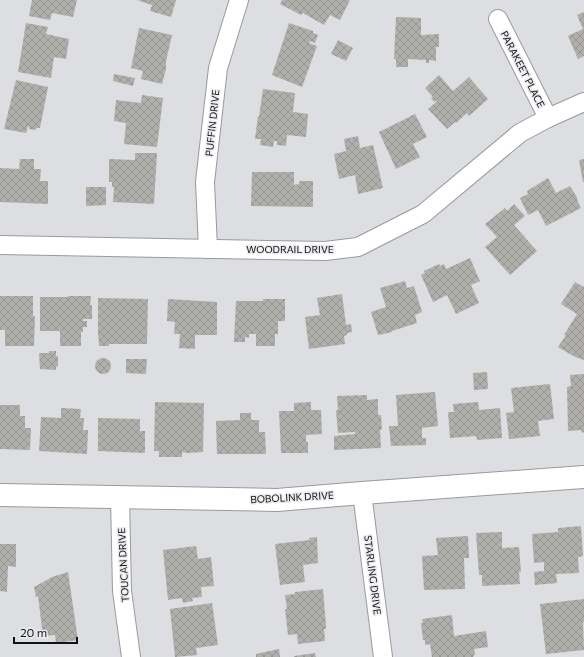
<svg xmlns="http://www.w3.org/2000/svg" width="584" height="657" font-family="Commissioner,sans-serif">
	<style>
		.building { fill: url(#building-cross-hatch) }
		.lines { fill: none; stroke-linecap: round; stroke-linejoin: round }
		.street-casing { stroke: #9a9a9d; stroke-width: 20 }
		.secondary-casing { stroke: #9a9a9d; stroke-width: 24 }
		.street { stroke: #fff; stroke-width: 18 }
		.secondary { stroke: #fff; stroke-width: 22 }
		.labels { text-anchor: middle; stroke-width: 3; stroke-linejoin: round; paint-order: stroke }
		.street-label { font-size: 10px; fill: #121213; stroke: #eaebee }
	</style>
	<defs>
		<pattern id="building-cross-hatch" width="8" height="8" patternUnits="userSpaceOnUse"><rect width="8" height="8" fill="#b0afac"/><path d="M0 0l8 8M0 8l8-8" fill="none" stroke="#969693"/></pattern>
	</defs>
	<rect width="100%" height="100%" fill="#dddee1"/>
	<g class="building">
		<polygon points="32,0 77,0 73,17 52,13 50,20 29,16"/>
		<polygon points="137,0 176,0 171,17 150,11 152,5"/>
		<polygon points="282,0 350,0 340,20 330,15 324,25 303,13 301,15 280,4"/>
		<polygon points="584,12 584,56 578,59 568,36 583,29 577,15"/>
		<polygon points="396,17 421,18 421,35 439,34 439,47 436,47 436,61 429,60 429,63 426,63 426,60 408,59 408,67 396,67 396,59 394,59"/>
		<polygon points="26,23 48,27 46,34 69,39 66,59 54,57 51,78 18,72"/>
		<polygon points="289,23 313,31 313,33 318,35 315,43 310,41 309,43 317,46 302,87 272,75"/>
		<polygon points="139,28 172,35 166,61 166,69 162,84 141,79 143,71 131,68"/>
		<polygon points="338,40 353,48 346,61 331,54"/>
		<polygon points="114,74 135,78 133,86 113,81"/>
		<polygon points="439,75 453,91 469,77 488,99 469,116 467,113 456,123 455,122 447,129 428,109 437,101 436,100 434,102 431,98 433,97 425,88"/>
		<polygon points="16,80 48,87 40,128 36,128 36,130 29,129 29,126 28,126 26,133 4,129"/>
		<polygon points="263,89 295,93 293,112 308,114 306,137 287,135 286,146 277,145 277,141 274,141 273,147 260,145 261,139 255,139 258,116 259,117"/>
		<polygon points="142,95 163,98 157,147 124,144 126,123 114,121 116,100 141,103"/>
		<polygon points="415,114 427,137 413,144 420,157 396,169 379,132"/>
		<polygon points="358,136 360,148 373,145 383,188 358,194 355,175 339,179 334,154 346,151 344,139"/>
		<polygon points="135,153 157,153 154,204 113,202 114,187 112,187 112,182 109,182 109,159 135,160"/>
		<polygon points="20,159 34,159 34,169 41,169 40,181 48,181 48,204 0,202 0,168 19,169"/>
		<polygon points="584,159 584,182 583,182 579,160"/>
		<polygon points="252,172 294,172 294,185 299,184 299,181 313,181 313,207 251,206"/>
		<polygon points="548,178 556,193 570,186 577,197 577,200 581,208 546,226 538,210 528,215 520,198 528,194 527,191"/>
		<polygon points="86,187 106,187 106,205 86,206"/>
		<polygon points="514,204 525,216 514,225 537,251 510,275 485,247 497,237 485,224 505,208 507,211"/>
		<polygon points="470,258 479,279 480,281 471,285 479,303 456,314 447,295 433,302 421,275 425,273 424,271 439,264 440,266 444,264 446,269"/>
		<polygon points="405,281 407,288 414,286 422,312 415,315 417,323 392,331 392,332 378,335 371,312 386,307 380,288"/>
		<polygon points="575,282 584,287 584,360 575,357 558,347 566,335 564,335 577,314 561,304"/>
		<polygon points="342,294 346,325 351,324 352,332 347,333 347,335 344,336 345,344 309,349 305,317 320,315 317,298"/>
		<polygon points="0,296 33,296 33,316 35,316 34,346 5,346 5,330 0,330"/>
		<polygon points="68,296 91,296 90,305 92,305 92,319 83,319 83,321 87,321 87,327 83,327 83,332 81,332 81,346 60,346 60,331 40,331 40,297 68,297"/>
		<polygon points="98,298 148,299 147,344 109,344 109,346 99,346 98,332"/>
		<polygon points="168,299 217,302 217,335 195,335 195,349 179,348 180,334 174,334 175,322 167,321"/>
		<polygon points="263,299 285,299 285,321 278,321 278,334 275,334 275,346 256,346 256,334 249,334 249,338 245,337 245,342 234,342 236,301 263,301"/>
		<polygon points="49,351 56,351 56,356 58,356 58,366 56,367 56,370 40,369 39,353 49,353"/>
		<circle cx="103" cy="366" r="8"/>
		<polygon points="126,359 147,359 146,374 126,373"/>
		<polygon points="487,372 488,389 474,390 473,373"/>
		<polygon points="584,374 584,432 582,433 581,430 568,431 567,387 571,386 570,375"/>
		<polygon points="550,384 554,419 538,421 540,436 509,439 506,413 514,412 511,388"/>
		<polygon points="435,392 438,426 422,428 422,438 426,438 426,445 391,446 389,426 398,426 396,395"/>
		<polygon points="367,395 367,400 378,399 378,415 381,415 382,429 380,430 381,448 334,450 334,436 355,434 355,432 338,433 336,410 338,410 337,396"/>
		<polygon points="155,402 204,403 203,452 188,453 182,452 182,457 159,457 159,451 154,451"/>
		<polygon points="311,402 311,410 321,410 322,434 306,435 306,442 308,442 308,453 281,453 279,411 294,411 294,403"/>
		<polygon points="478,402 479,410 500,408 502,438 477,440 476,436 450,438 448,412 454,412 453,404"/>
		<polygon points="0,405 20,405 20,416 25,416 25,428 31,428 30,450 0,449"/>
		<polygon points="61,408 81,409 80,418 84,418 83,430 88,430 87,454 39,451 41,417 61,418"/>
		<polygon points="240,413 251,413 251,420 259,420 259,432 265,432 266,454 217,454 216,421 240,420"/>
		<polygon points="98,418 140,419 140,431 145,431 145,453 98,451"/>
		<polygon points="581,526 583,556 578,557 579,573 556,574 557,583 535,585 534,572 544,571 544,562 534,563 532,534 558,532 558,528"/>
		<polygon points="502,532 502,548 519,547 521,572 519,572 520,584 482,586 482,575 479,575 476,533"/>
		<polygon points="468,536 469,558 464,558 465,589 424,590 422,556 438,555 436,538"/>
		<polygon points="317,537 318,563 303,565 305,582 280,585 275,544 310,540 309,538"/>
		<polygon points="0,544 16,544 16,567 8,566 7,592 0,591"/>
		<polygon points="196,546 198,559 211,557 214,586 201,587 202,597 192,598 193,601 183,603 182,598 168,600 163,550"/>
		<polygon points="68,572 78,640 56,643 55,635 43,636 38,596 36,597 34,587 52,577"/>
		<polygon points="323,589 326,626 326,629 324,629 325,641 298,644 297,634 288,635 285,609 287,609 285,595 295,594 295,592"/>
		<polygon points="584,599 584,622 583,622 584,650 546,654 540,604"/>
		<polygon points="212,603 218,645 196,648 197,655 175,657 170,609"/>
		<polygon points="452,615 454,636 486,631 488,647 474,649 475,654 473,657 432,657 430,644 425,645 425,640 423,640 421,623 423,623 422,619"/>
		<polygon points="279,649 280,657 256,657 256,654"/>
		<polygon points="315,653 316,657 294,657 294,656"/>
	</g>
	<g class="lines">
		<defs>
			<g id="street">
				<polyline points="498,19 548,118"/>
				<polyline points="0,245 325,251 358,247 423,214 520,133 548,118 584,102"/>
				<polyline points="208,249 205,182 218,68 239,0"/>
				<polyline points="362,493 383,657"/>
				<polyline points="120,497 122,591 131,657"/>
			</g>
			<polyline id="secondary" points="0,495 277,500 362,493 584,477"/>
		</defs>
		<use href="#street" class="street-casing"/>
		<use href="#secondary" class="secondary-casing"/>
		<use href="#street" class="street"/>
		<use href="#secondary" class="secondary"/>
	</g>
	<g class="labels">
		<g class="street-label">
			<text transform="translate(523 69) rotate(63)" y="4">PARAKEET PLACE</text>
			<text transform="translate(212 123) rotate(-84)" y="4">PUFFIN DRIVE</text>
			<text x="290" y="253">WOODRAIL DRIVE</text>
			<text transform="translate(292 497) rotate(-3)" y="4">BOBOLINK DRIVE</text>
			<text transform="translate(123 565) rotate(-93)" y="4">TOUCAN DRIVE</text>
			<text transform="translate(373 575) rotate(83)" y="4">STARLING DRIVE</text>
		</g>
	</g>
	<path d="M14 637v6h63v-6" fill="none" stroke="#121213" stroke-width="2"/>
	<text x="20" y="637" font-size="12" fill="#121213" stroke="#eaebee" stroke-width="3" paint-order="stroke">20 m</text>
</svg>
